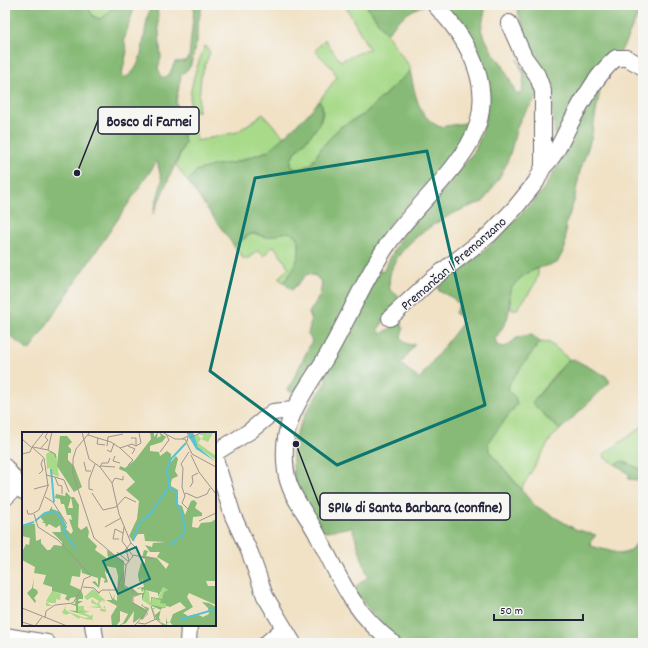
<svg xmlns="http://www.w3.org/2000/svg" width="648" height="648" font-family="Dekko,sans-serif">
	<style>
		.green { fill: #a8da8a; stroke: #657e62 }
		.forest { fill: #86ba76; stroke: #546e58 }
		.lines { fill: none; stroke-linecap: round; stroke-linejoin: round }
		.minor-casing { stroke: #6a656c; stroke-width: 18 }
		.minor { stroke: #fff; stroke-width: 16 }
		.marked { fill: none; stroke: #0f766e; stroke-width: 3; stroke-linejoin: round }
		.labels { text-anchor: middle; stroke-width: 3; stroke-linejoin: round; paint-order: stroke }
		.street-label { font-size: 14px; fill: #22223b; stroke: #f6f6f2 }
		.inset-river { fill: none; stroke: #57c2d2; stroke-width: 2 }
		.inset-road { fill: none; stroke: #9e958e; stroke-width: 1 }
		.view { fill: #0f766e; fill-opacity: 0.15; stroke: #0f766e; stroke-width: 2 }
		.inset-edge { fill: none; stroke: #22223b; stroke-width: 2 }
		.leader { fill: none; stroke: #22223b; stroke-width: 1.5 }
		.callout-dot { fill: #22223b; stroke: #f6f6f2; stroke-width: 1.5 }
		.callout { fill: #f6f6f2; stroke: #22223b; stroke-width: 1.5 }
		.callout-label { font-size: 15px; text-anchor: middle; font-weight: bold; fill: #22223b }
	</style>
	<rect width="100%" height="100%" fill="#f6f6f2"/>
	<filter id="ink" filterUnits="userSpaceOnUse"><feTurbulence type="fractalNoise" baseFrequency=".025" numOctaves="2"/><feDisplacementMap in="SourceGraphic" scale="8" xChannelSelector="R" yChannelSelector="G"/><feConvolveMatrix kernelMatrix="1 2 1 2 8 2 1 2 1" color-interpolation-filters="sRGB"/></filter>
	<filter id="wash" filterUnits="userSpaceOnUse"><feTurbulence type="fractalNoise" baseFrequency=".012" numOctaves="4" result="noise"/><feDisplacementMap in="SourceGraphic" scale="16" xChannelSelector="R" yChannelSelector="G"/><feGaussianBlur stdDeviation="0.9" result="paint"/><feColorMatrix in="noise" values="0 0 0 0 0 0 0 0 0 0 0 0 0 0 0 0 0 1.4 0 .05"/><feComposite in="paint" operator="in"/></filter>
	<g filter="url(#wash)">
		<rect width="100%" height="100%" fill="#f1e2c6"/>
		<g class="green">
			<polygon points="92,5 113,5 108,14 100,19 93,16 89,9"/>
			<path d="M345,5H366L410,67V71L363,115L340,127L322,147L311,164L301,169H294L291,165V159C299,144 335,119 319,101L337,77L333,69L315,51L325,39L340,61L369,49Z"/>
			<path d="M205,46L210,52L201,76L198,112L190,108C189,86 197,66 205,46Z"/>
			<polygon points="263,114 284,137 268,151 233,163 216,165 196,171 188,182 176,165 185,142 179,119 190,118 197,141 237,132"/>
			<path d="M289,231C309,241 296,271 283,282L278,278L289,268L274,246L263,256L258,251L245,260L234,246L251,234H258L265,237Z"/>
			<path d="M538,268C540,282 525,298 517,309H511L509,290L520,277Z"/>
			<polygon points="540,342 550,343 570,360 553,376 532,403 560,430 552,437 521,489 489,451 488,442 517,404 515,397 508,390 510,382"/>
			<polygon points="643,426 643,470 622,461 615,464 605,458 604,454"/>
		</g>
		<g class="forest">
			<path d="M5,5H92L89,9L93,16L100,19L108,14L113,5H135L124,40L127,51L122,74L124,78C148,69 141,25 152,5H157L161,58L158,68L162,78L169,75L175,62L186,61L189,57L194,9L195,5H202L197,29V41L190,67L181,75L176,102L185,142L153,214L162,181L157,161L29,351L5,332Z"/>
			<path d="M366,5H425C409,10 397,20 387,34Z"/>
			<path d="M441,5H486L481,30L492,52L502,64L515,91L518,94L522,92L524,75L517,59L540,94C534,102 526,110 521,118C514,132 513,148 507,162C502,176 491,189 483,202C450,211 381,248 390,290L401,298L378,329L381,334L398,324H402L403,329L401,337L404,342L410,345L415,344L401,364L419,379L464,321L455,313L459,305L453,298L439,291L438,287L490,246L541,193L565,154L561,142L555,134L551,98L543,70L531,52L516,5H643L621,51L601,85L591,139L580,171L574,201L566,224L565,248L557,263C534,269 524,271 510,290C510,316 509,318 495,339L497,345C508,351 510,341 519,337C523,336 527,335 532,335L540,342L510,382L508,390L515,397L517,404L488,442L489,451L534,505L575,529L596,535L590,542L591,546L621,554L631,551L643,534V643H401L384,627L352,589L368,577L352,527L322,532L294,483L292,442L306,413L327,380L322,374L362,310L378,270L383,272L401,237L452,181L476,149L484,126L488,99L487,79L480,55L471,39Z"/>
			<path d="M410,71C415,92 417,117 440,127L471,122L463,140L451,158L432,180L389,225L340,318L295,394L288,390L312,341L308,334L311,322L309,313L320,295L322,283L316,276L307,274L292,290L283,282C293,274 308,244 293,234C286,229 275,237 267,237C261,237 258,233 252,234C246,235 239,242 234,246L188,182L196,171L216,165L233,163L268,151L306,116L319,101L322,104C324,132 303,138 291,159V165L294,169H301L311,164L322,147L340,127L363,115Z"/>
			<polygon points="573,359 606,376 610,382 560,430 532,403 568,360"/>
			<polygon points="622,461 643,470 643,484 637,480 628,479 630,475 615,464"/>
		</g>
	</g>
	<g filter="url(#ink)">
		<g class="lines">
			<defs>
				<g id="minor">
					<path d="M543,167C555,156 561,142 568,128C579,106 597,74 616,58H627L643,67"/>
					<polyline points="390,318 431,280 489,235 515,208 536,182 543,167 543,91 537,75 524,57 509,23"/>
					<polyline points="215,453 250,431 273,412 293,410"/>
					<polyline points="215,459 233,516 250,553 265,596 293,643"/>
					<polyline points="5,467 23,491"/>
					<polyline points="5,498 18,485"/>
					<polyline points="93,625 96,643"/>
					<polyline points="5,636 47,643"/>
					<polyline points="188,643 189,625"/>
					<polyline points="267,643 283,629"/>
					<path d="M393,643C353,612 341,581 319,538C308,515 290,497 286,472C279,421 301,398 325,359C348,321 363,280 388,244C412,210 446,182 468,146C499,95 472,43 435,5"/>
				</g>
			</defs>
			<use href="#minor" class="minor-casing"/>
			<use href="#minor" class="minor"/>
		</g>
	</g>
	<path class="marked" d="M427,151L485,405L337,465L210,371L255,178Z"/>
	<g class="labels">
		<g class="street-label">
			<text transform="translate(453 263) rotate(-41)" y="5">Premančan / Premanzano</text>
		</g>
	</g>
	<g transform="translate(22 432)">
		<rect width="194" height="194" fill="#f1e2c6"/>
		<path d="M183,0L191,1L186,10L179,7L176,11L194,24V28L178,17L174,11L171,5L176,3L179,7L182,4L177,2ZM29,19L34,22L37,45L28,41V36L25,37L24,22ZM123,149V158L127,160L128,171L130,166L136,167L141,155L145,156V159L142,160L144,169L142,172H144L143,176L129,174L120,168ZM71,157L76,160L78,158L77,163L83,168L82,171L81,168L77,171L80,177H84L81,175L83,174L84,180L78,179L79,176L65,175L78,174L69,171L70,167L75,172L77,169L70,165L65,168L62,165ZM30,159L39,162L38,168L34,167V171H25L31,174H24V170L30,171L24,169ZM44,173L43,177L45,179L63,186L67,185L55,181L56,174H62V178L68,180L62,181L69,184L71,182L70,192V188L63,187L58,185L57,187L48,181L44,183L40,181Z" fill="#a8da8a"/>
		<path d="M128,0L132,1V5L136,0L135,6L139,4L137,0L144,5L140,10L128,14V19L137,20L138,24L145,19L149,22V30L154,24L156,27L153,39L156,44L150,47L149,51V54L156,58L155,72L160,74L163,83L169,69L172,68L175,71L173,76L180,81V84L171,85L170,95L176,96L179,91L189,90L194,87V149H184L186,154H194V173L167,161L165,165L171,175L161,181L166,184L174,182L181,185L187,182L186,176L180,170L187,171L194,175V194H151L148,190L145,191V194H142L139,190L144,193V185L145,190H148L151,182L164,176L158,170L148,175L145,174L139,177L137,186L139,189L134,187L130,176L134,177H131L133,183L139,178L130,174L129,165L140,167L142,160L146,158L141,155L136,165V161L123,158L122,163L120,168V162L112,165L111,162L110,170L125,178L122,186L126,180L124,177L119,173L121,172V174L127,176V180L126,176V182L120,188L118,186L111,191L112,179L104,191L96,194L101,191L106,182L98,179V189L94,194H90L89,184L95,174L84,168H90L86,157L91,167L93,162L92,167L95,169L96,144L94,136L84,134V137L87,138L84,142V138L83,141L86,150L82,151L83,147L79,145L77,156L70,150L73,149L76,153V146L60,141L59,136L58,145L50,144L48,153L59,158L61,163V167H57L56,169H61L56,172V180L63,179L55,181L46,178L54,179V174L48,172H53L54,165L48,166L47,169L43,167L45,163L30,159V155L21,152L24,143L12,141L13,135L0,128V120L4,112L7,113L8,106L0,104V94L5,92H13L14,109L19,107V111L25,118H28L32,113L40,114V110L30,100H39L38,93L34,96L27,92L24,95L23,91H19L22,90L19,86L20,82L27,79L30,74V77L38,80L45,95L44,97L49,102L51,99L47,87L50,88L49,83H45L42,72H39L38,67L33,66L34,62L43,64L44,60L49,65L46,76H51L49,65H52L57,73L56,95L59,98L65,94L67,100L66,105L75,114L73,118L86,127L85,118L102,129V154L109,158L108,154L116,161H122V157L120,160L119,156L116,157L115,156L122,155L120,146V151L117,149L118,153L116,144V140V142L119,131H123V127L120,126L122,118L126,119L124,124L135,126L144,137L147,132L135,125L138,120H128L123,113L130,115L131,111L144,110L123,109L122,102H116L111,109L107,104L115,87L117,69L104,58L113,50L104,40L97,37L98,34L103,36L113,28L129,7ZM130,166L139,168L138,171L144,172L143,176L130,173ZM38,4H45L50,10L46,14L49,17V21H46V28L52,34L60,55L52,60L35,34ZM12,146L11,156L15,158L16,161L12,166L14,169L13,171L5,161L10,156Z" fill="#86ba76" fill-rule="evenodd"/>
		<path d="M164,0H171L176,15L194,30L174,17Z" fill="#57c2d2"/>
		<path class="inset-river" d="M29,37L32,70M34,79L43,95L41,99L54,117M13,89L23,81L34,79M0,94L12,90M111,109L117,92L129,81L147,55M147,114L161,103L163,97L160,82L155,72V61L147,55L145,39L149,27L164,11M157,188L194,177"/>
		<path class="inset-road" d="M60,0L67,27L78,35L90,51L97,82L109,111L114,116M68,0L54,17L51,27V42L72,106L104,133M140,0L153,7H163L170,22L194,35M66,3L89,10L98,16L111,28L106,33M76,6L75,12L83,13M109,6H114V14M167,6L181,0M0,7L9,15M160,7L166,4L165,10M85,14L86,5L101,2M106,14L113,17L110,22M114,14L119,11L117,1M10,15L22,0M11,15L26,18L30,0M98,16L110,12L114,14M18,17L26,8L23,5L26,0M26,18L33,22L34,26M85,18L89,20L92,11M138,20L147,8L144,2M0,22L8,20L10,15M169,23L177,40L194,62M93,24L91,29L98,31M62,30L64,39H69M79,34L93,35M78,35L80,31H86L88,26M17,42L21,38L19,32L21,27M24,43L33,45L36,53L40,54V62M33,45L42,48L47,60M90,51L93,46L101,48V44M168,55L171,50L170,44L176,41M12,57L27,53M71,58L67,57V48L73,32M70,61L81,78L94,75L103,65L114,70M163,62L164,61L175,66L185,62L188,56M23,65L31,70L45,92M166,77L160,71L163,64L160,55L161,36L159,32L167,20M5,78L6,82H10L17,78L26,54L22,26L10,15M12,82L16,95L36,108L69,144L62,147L59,158L51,171L33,173L24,179L23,186M177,89L194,81M83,95L99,86M102,95L100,109L111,124L104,133L102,153L111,159V171L125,180L112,194M97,107H91L93,97L101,101M104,117L107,129M95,120L107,130M100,122L109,111M111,123L131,127M102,140L97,151L102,157M61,155L72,156L77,161L80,158H96L97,151M129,174L133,187M0,176L45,194M0,190L13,194L20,185M116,191L123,192L134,187L142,194"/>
		<path class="view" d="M114,115L128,147L96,162L81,129Z"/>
		<rect width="194" height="194" class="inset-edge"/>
	</g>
	<path class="leader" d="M77 173L98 120M296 444L320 507"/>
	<g class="callout-dot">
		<circle cx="77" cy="173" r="4"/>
		<circle cx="296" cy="444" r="4"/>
	</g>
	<g class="callout">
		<rect x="98" y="107" width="101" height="27" rx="4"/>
		<rect x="320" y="493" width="190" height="27" rx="4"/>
	</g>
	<g class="callout-label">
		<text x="149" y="126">Bosco di Farnei</text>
		<text x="415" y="512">SP16 di Santa Barbara (confine)</text>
	</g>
	<rect width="648" height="648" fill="none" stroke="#f6f6f2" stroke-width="20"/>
	<path d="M494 614v6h89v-6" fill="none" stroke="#22223b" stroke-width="2"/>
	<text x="500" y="614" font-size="12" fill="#22223b" stroke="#f6f6f2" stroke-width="3" paint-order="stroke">50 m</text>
</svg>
